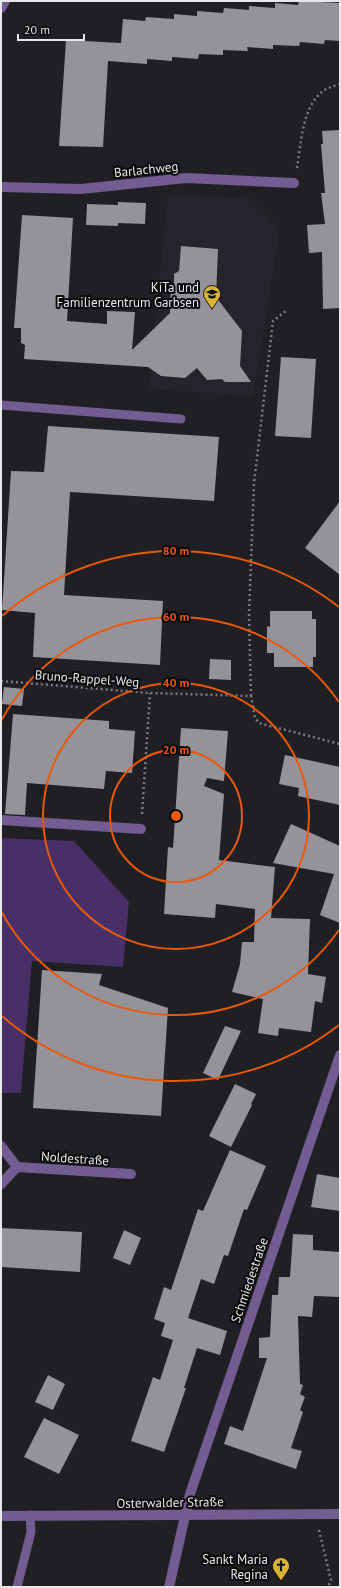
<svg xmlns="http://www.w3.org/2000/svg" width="341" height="1588" font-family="'PT Sans',sans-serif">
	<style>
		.built { fill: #27232d }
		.green { fill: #482f68 }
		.building { fill: #959399 }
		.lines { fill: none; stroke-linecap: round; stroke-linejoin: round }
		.path { stroke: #7d7c80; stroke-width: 2.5; stroke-dasharray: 2 3; stroke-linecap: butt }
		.service { stroke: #725c91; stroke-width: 9 }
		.minor { stroke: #725c91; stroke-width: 10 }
		.tertiary { stroke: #725c91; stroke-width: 10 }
		.ring { fill: none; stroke: #e8590c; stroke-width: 2 }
		.labels { text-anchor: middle; stroke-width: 4; stroke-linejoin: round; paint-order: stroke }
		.street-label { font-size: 13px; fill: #e8e7ea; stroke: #0a090b }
		.poi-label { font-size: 13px; fill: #e8e7ea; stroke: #0a090b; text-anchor: end }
		.centre { fill: #e8590c; stroke: #0a090b; stroke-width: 2 }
		.ring-label { font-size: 12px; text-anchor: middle; font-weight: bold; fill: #e8590c; stroke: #0a090b; stroke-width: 4; stroke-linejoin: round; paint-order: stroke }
	</style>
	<rect width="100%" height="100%" fill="#201f23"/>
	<polygon class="built" points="168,194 252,199 280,229 253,396 149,389"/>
	<polygon class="green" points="1,838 74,841 129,902 123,967 32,961 21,1093 1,1093"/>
	<g class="building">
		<polygon points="299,1 340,3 340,41 325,40 324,44 300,42 299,46 273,45 273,49 247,47 248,51 223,50 223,55 199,54 198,59 172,57 172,61 147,59 147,64 108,61 103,147 59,146 66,40 121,43 123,19 145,21 146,17 174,19 174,14 197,16 197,11 223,13 224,8 249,10 249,6 275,8 275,3 298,5"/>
		<polygon points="340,130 340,308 323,309 322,252 309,253 307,225 325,224 321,193 325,193 321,144 323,144 322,131"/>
		<polygon points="118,202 146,203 145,224 118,223 118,226 86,225 87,204 118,205"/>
		<polygon points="22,215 73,218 67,321 107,324 107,311 135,312 132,350 170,313 171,287 174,285 174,274 179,271 181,246 218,249 216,297 242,331 240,366 251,382 225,382 222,379 207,380 197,368 185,378 161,376 148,367 24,359 25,345 21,343 21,328 14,328"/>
		<polygon points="281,357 316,359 311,438 275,436"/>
		<polygon points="48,426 219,437 214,501 70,492 64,595 163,601 160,665 33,657 35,613 2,610 11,471 44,472"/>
		<polygon points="340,501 340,575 305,548"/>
		<polygon points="270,611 312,611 312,619 316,619 316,657 313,657 313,667 274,667 274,653 267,653 267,626 270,627"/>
		<polygon points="210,659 231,660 231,680 209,679"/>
		<polygon points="4,687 24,689 22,706 2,704"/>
		<polygon points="13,714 109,721 109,729 135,731 132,773 106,771 104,789 27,783 25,815 5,814"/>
		<polygon points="181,728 228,731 224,781 207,778 204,786 224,794 219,860 275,867 271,918 310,919 308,974 326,977 322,1003 315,1001 311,1032 279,1028 278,1036 258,1033 263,999 232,992 240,964 242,942 254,942 255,909 216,904 215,918 164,914 168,847 173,848"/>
		<polygon points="285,755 340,767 340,805 298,796 299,788 279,784"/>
		<polygon points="291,824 340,846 340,923 320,915 334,874 273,863"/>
		<polygon points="42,970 102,974 99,985 168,1008 161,1116 33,1108"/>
		<polygon points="225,1026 241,1031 218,1080 203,1073"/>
		<polygon points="235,1084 256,1094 251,1104 252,1105 231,1147 209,1136"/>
		<polygon points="230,1150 266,1166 247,1210 244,1209 228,1256 224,1255 214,1284 201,1279 188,1318 227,1331 220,1355 197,1348 184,1388 186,1388 164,1452 131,1441 153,1377 160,1380 173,1340 161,1336 165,1323 154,1319 164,1287 171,1290 198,1209 203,1211"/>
		<polygon points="317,1174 340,1178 340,1211 311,1207"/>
		<polygon points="1,1228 82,1232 80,1272 1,1267"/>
		<polygon points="124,1230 141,1238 130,1265 113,1258"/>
		<polygon points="293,1234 313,1235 313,1250 340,1252 340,1297 314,1296 312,1317 298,1316 300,1384 303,1385 300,1394 305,1397 300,1410 303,1412 291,1448 302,1451 296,1469 224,1444 230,1426 243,1431 267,1358 259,1358 259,1338 270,1337 272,1295 278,1295 279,1277 290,1277"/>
		<polygon points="48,1375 65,1384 53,1410 35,1402"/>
		<polygon points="44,1418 79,1435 59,1474 24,1457"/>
	</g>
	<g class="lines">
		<g class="path">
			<path d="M297,168C301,144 302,107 323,91C327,88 334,86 340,84"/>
			<polyline points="1,681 150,693 251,696 255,718 259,723 340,744"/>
			<polyline points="251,696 249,615 254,483 273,321 287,310"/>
			<polyline points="142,814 150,693"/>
			<polyline points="319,1530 331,1580 328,1587"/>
		</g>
		<g class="service">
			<polyline points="1,405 181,419"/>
			<polyline points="17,1587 31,1532 30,1515"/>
		</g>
		<g class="minor">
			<polyline points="1,8 5,1"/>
			<polyline points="1,187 81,189 186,178 294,183"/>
			<polyline points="1,820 141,829"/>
			<polyline points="1,1146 17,1167 1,1184"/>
			<polyline points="17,1167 131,1174"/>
			<polyline points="169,1587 190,1494 340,1055"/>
		</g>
		<polyline class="tertiary" points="1,1516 340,1514"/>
	</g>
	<g class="ring">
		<circle cx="176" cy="816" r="66"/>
		<circle cx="176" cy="816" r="133"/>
		<path d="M339 930A199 199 0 0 1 1 911M1 721A199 199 0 0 1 339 702"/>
		<path d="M339 1025A265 265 0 0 1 2 1016M2 616A265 265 0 0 1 339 607"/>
	</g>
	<defs>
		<symbol id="school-pin" viewBox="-11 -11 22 30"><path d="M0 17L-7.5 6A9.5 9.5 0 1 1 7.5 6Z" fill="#d8b434" stroke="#0a090b"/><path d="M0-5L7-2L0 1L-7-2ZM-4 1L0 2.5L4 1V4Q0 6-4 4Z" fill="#111"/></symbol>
		<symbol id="church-pin" viewBox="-11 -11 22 30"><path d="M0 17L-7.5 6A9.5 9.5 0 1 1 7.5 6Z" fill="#d8b434" stroke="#0a090b"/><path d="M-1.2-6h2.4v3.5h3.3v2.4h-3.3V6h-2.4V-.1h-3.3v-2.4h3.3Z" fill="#111"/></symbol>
	</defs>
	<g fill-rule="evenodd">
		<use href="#school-pin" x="202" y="284" width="20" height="27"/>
		<use href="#church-pin" x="271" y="1556" width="20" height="27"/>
	</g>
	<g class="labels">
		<g class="street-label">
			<text transform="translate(146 169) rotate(-6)" y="5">Barlachweg</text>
			<text transform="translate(87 678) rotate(4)" y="5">Bruno-Rappel-Weg</text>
			<text transform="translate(75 1158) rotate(4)" y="5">Noldestraße</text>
			<text transform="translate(249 1280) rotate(-71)" y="5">Schmiedestraße</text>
			<text transform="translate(170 1502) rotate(-1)" y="5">Osterwalder Straße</text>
		</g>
		<g class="poi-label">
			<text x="199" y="292">KiTa und<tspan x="199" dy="15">Familienzentrum Garbsen</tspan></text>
			<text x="268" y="1564">Sankt Maria<tspan x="268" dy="15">Regina</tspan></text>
		</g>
	</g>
	<circle cx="176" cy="816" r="6" class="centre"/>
	<g class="ring-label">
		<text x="176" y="555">80 m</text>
		<text x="176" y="621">60 m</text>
		<text x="176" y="687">40 m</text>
		<text x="176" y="754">20 m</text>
	</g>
	<rect width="341" height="1588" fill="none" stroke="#e8e7ea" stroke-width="4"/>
	<path d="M18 34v6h66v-6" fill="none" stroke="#e8e7ea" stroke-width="2"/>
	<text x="24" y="34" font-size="12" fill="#e8e7ea" stroke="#0a090b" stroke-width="3" paint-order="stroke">20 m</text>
</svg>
